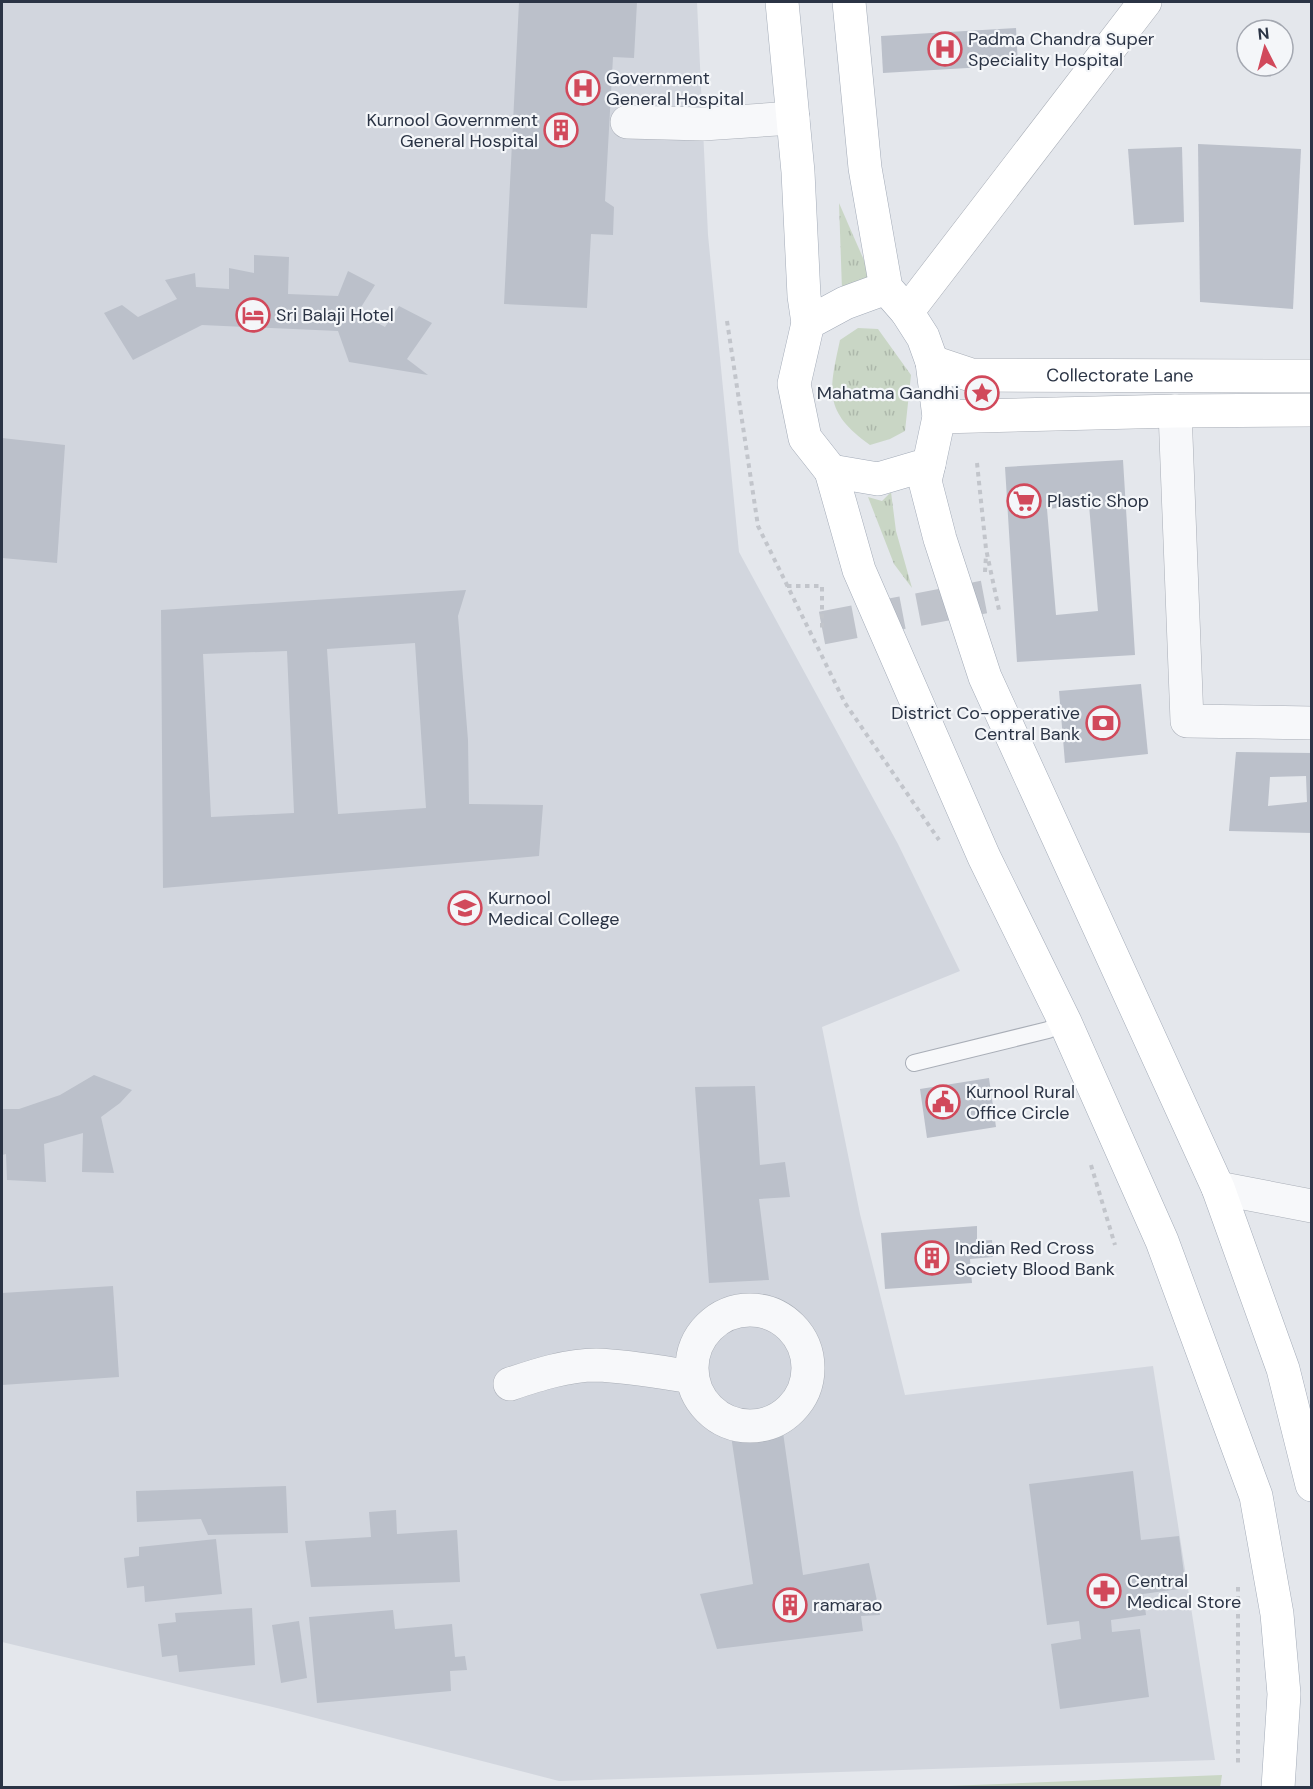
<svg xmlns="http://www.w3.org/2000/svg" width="1313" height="1789" font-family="'DM Sans',sans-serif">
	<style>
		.built { fill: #d2d6de }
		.grass { fill: url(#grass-tufts) }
		.park { fill: #c9d6c5 }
		.building { fill: #bbc0ca; fill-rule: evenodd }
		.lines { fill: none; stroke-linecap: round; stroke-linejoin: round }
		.street-tunnel { stroke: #bfc3cb; stroke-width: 33; stroke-dasharray: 33 16; stroke-linecap: butt }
		.lane-casing { stroke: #a9aeb7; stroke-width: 18 }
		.street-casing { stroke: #a9aeb7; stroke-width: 34 }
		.secondary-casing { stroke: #a9aeb7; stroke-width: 34 }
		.primary-casing { stroke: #a3abb8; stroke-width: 34 }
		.path { stroke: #c2c5cb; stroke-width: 4; stroke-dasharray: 4.5 4.5; stroke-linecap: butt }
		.lane { stroke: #f7f8fa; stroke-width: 16 }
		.street { stroke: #f7f8fa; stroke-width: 33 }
		.secondary { stroke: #fff; stroke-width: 33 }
		.primary { stroke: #fff; stroke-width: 33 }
		.labels { text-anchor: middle; stroke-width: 4.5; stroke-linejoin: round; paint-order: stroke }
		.poi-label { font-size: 18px; fill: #2b3445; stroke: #f4f6f9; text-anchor: start }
		.street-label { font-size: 18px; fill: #2b3445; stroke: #f4f6f9 }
	</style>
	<defs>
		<pattern id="grass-tufts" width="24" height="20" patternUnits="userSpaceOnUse" patternTransform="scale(1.5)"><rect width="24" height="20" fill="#c9d6c5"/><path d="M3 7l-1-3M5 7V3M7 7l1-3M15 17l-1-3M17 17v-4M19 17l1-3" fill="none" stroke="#adb8ab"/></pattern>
	</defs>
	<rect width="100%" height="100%" fill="#e4e7ec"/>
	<polygon class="built" points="2,2 697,2 708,235 739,552 898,844 960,971 822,1027 860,1214 905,1395 1153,1366 1215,1760 559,1781 281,1709 2,1642"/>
	<g class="grass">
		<polygon points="839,203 873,281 842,290"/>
		<path d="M858,328L878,329L911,375L905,431L890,439L870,445C823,411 829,391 840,340Z"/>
		<polygon points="891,492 896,531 912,588 894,564 868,497 882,501"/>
	</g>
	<polygon class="park" points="1222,1775 1220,1788 923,1787"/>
	<g class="building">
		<polygon points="519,2 637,2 634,58 613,57 605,201 614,207 613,235 591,234 587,308 504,304"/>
		<polygon points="1016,28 1018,65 883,73 881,36"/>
		<polygon points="1198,144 1301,149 1293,309 1200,302"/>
		<polygon points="1182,147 1184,222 1134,225 1128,149"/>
		<polygon points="254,255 289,257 288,294 338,296 348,271 375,285 358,312 385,327 399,306 432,323 407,359 428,375 349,362 338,331 202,325 133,360 104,313 122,305 138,317 177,299 165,280 195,273 196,287 229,289 229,268 254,273"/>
		<polygon points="2,438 65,445 57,563 2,558"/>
		<path d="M1123,460L1135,655L1017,662L1005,467ZM1089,505L1098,611L1056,615L1047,509Z"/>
		<path d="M466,590L458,616L468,740L469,804L543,805L539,856L163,888L161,610ZM415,643L426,808L338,814L327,649ZM287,651L294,813L211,817L203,654Z"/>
		<polygon points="1141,684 1148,754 1065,763 1059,691"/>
		<path d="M1236,752L1312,753V833L1229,831ZM1306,776L1307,802L1268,806L1270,777Z"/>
		<polygon points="94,1075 132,1090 120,1103 101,1117 114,1173 82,1172 83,1133 44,1144 46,1182 7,1180 6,1154 2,1155 2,1109 19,1109 60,1095"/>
		<polygon points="989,1078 996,1127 927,1138 920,1089"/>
		<polygon points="755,1086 760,1165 785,1162 790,1197 759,1199 769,1280 709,1283 695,1087"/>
		<polygon points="977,1226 977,1241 992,1240 993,1257 970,1259 972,1283 885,1289 881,1233"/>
		<polygon points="113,1286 119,1377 2,1385 2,1293"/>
		<polygon points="781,1418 803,1575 869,1563 880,1615 861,1616 863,1631 717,1649 700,1594 753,1584 729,1422 746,1426 764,1424"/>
		<polygon points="1133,1471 1141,1540 1179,1536 1186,1588 1143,1594 1146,1615 1111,1620 1112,1632 1140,1629 1149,1697 1060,1709 1051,1644 1081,1639 1079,1621 1047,1625 1029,1484"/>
		<polygon points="286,1486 288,1533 208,1535 201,1519 137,1522 136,1491"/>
		<polygon points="396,1510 397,1534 457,1530 460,1582 311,1587 305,1541 371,1537 369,1512"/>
		<polygon points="216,1539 222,1594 145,1602 144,1586 127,1588 124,1558 139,1556 139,1547"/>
		<polygon points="252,1608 255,1665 179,1672 177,1655 162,1657 158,1624 176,1622 175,1613"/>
		<polygon points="393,1610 395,1629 452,1624 455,1657 465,1656 467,1670 450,1671 451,1691 317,1703 309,1617"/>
		<polygon points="299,1621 307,1678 281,1683 272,1625"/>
	</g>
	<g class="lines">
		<polyline class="street-tunnel" points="822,628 984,597"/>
		<defs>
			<polyline id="lane" points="914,1063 1048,1030 1065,1022"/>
			<g id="street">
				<polyline points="627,122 703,124 793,118"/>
				<polyline points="1175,411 1187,721 1312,723"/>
				<polyline points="1218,1188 1312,1206"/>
				<circle cx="750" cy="1368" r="58"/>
				<path d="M510,1384C537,1375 567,1365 596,1365C628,1366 660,1372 692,1377"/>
			</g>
			<g id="secondary">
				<polyline points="907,312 1145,2"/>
				<path id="s1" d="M932,362L971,375L1312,376"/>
				<polyline points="939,417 1175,411 1312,410"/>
			</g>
			<g id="primary">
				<polyline points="782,2 798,172 804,296 808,323"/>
				<polyline points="849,2 865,168 886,288 907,312 923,337 932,362 939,417 929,464 878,479 831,471 805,438 794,384 808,323 845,303 886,288"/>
				<polyline points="929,464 925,481 940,539 985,677 1218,1188 1283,1369 1312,1485"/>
				<polyline points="831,471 859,570 984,857 1065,1022 1162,1241 1256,1496 1277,1614 1284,1694 1278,1788"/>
			</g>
		</defs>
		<use href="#lane" class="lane-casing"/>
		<use href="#street" class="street-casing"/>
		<use href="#secondary" class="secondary-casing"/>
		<use href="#primary" class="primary-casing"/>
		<g class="path">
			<polyline points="727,321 758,526 845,703 939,840"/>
			<polyline points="977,463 986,549 999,610"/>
			<polyline points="985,572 986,555"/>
			<polyline points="787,586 822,586 822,628"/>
			<polyline points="1091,1165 1115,1245"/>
			<polyline points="1238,1587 1238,1764"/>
		</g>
		<use href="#lane" class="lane"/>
		<use href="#street" class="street"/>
		<use href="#secondary" class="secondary"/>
		<use href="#primary" class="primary"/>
	</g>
	<defs>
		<symbol id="hospital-ring" viewBox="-11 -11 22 22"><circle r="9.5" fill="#f4f6f9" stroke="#d1495b" stroke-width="1.5"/><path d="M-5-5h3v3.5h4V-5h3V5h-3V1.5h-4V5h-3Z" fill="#d1495b"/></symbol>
		<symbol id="building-ring" viewBox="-11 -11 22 22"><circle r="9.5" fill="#f4f6f9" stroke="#d1495b" stroke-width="1.5"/><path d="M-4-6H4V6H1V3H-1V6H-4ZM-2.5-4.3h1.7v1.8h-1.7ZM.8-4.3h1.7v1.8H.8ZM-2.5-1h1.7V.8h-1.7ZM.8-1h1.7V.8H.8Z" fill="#d1495b"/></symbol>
		<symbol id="hotel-ring" viewBox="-11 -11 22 22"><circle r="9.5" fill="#f4f6f9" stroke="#d1495b" stroke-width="1.5"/><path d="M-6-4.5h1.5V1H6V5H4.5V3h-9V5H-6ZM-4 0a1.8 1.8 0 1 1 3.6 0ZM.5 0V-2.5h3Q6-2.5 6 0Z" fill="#d1495b"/></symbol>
		<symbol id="sight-ring" viewBox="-11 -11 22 22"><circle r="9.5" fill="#f4f6f9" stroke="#d1495b" stroke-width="1.5"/><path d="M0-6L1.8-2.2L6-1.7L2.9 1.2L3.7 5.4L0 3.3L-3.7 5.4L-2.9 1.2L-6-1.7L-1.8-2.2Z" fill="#d1495b"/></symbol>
		<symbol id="supermarket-ring" viewBox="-11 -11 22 22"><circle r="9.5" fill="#f4f6f9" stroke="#d1495b" stroke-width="1.5"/><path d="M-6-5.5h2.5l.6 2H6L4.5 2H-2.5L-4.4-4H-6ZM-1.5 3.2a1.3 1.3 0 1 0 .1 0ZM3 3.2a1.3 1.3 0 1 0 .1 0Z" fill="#d1495b"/></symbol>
		<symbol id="bank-ring" viewBox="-11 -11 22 22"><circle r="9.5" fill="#f4f6f9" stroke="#d1495b" stroke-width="1.5"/><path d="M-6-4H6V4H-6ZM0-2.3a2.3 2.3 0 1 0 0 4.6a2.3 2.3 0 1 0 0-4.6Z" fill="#d1495b"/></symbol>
		<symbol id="university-ring" viewBox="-11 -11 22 22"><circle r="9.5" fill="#f4f6f9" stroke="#d1495b" stroke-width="1.5"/><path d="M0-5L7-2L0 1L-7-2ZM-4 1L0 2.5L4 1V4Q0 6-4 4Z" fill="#d1495b"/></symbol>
		<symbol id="civic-ring" viewBox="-11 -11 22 22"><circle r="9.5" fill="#f4f6f9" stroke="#d1495b" stroke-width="1.5"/><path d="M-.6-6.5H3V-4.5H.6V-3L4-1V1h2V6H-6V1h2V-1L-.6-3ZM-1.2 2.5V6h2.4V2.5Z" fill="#d1495b"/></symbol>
		<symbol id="pharmacy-ring" viewBox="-11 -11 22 22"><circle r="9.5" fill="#f4f6f9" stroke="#d1495b" stroke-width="1.5"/><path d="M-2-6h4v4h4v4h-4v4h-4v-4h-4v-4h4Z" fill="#d1495b"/></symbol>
	</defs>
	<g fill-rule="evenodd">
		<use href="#hospital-ring" x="926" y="30" width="38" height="38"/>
		<use href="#hospital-ring" x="564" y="69" width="38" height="38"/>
		<use href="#building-ring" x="542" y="111" width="38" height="38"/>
		<use href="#hotel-ring" x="234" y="296" width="38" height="38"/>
		<use href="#sight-ring" x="963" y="374" width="38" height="38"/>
		<use href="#supermarket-ring" x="1005" y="482" width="38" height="38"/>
		<use href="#bank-ring" x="1084" y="704" width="38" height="38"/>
		<use href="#university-ring" x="446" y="889" width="38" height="38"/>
		<use href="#civic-ring" x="924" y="1083" width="38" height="38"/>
		<use href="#building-ring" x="913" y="1239" width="38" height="38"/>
		<use href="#pharmacy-ring" x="1085" y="1572" width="38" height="38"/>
		<use href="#building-ring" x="771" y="1586" width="38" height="38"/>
	</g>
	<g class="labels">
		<g class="poi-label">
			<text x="968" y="45">Padma Chandra Super<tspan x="968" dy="21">Speciality Hospital</tspan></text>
			<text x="606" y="84">Government<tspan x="606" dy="21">General Hospital</tspan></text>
			<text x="538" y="126" text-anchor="end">Kurnool Government<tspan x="538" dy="21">General Hospital</tspan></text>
			<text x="276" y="321">Sri Balaji Hotel</text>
			<text x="959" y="399" text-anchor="end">Mahatma Gandhi</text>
			<text x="1047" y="507">Plastic Shop</text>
			<text x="1080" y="719" text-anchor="end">District Co-opperative<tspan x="1080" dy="21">Central Bank</tspan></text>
			<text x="488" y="904">Kurnool<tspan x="488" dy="21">Medical College</tspan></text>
			<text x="966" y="1098">Kurnool Rural<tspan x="966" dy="21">Office Circle</tspan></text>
			<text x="955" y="1254">Indian Red Cross<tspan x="955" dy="21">Society Blood Bank</tspan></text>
			<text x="1127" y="1587">Central<tspan x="1127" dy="21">Medical Store</tspan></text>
			<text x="813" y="1611">ramarao</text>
		</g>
		<g class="street-label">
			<text dy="6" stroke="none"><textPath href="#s1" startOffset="190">Collectorate Lane</textPath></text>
		</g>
	</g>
	<rect width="1313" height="1789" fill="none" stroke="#2b3445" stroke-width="6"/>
	<g transform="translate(1265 48) rotate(354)"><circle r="28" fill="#f4f6f9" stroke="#a4a8b1" stroke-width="1.5"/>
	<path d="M0-4.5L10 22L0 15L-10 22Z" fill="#d1495b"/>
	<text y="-9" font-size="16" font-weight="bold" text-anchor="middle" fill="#2b3445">N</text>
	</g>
</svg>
